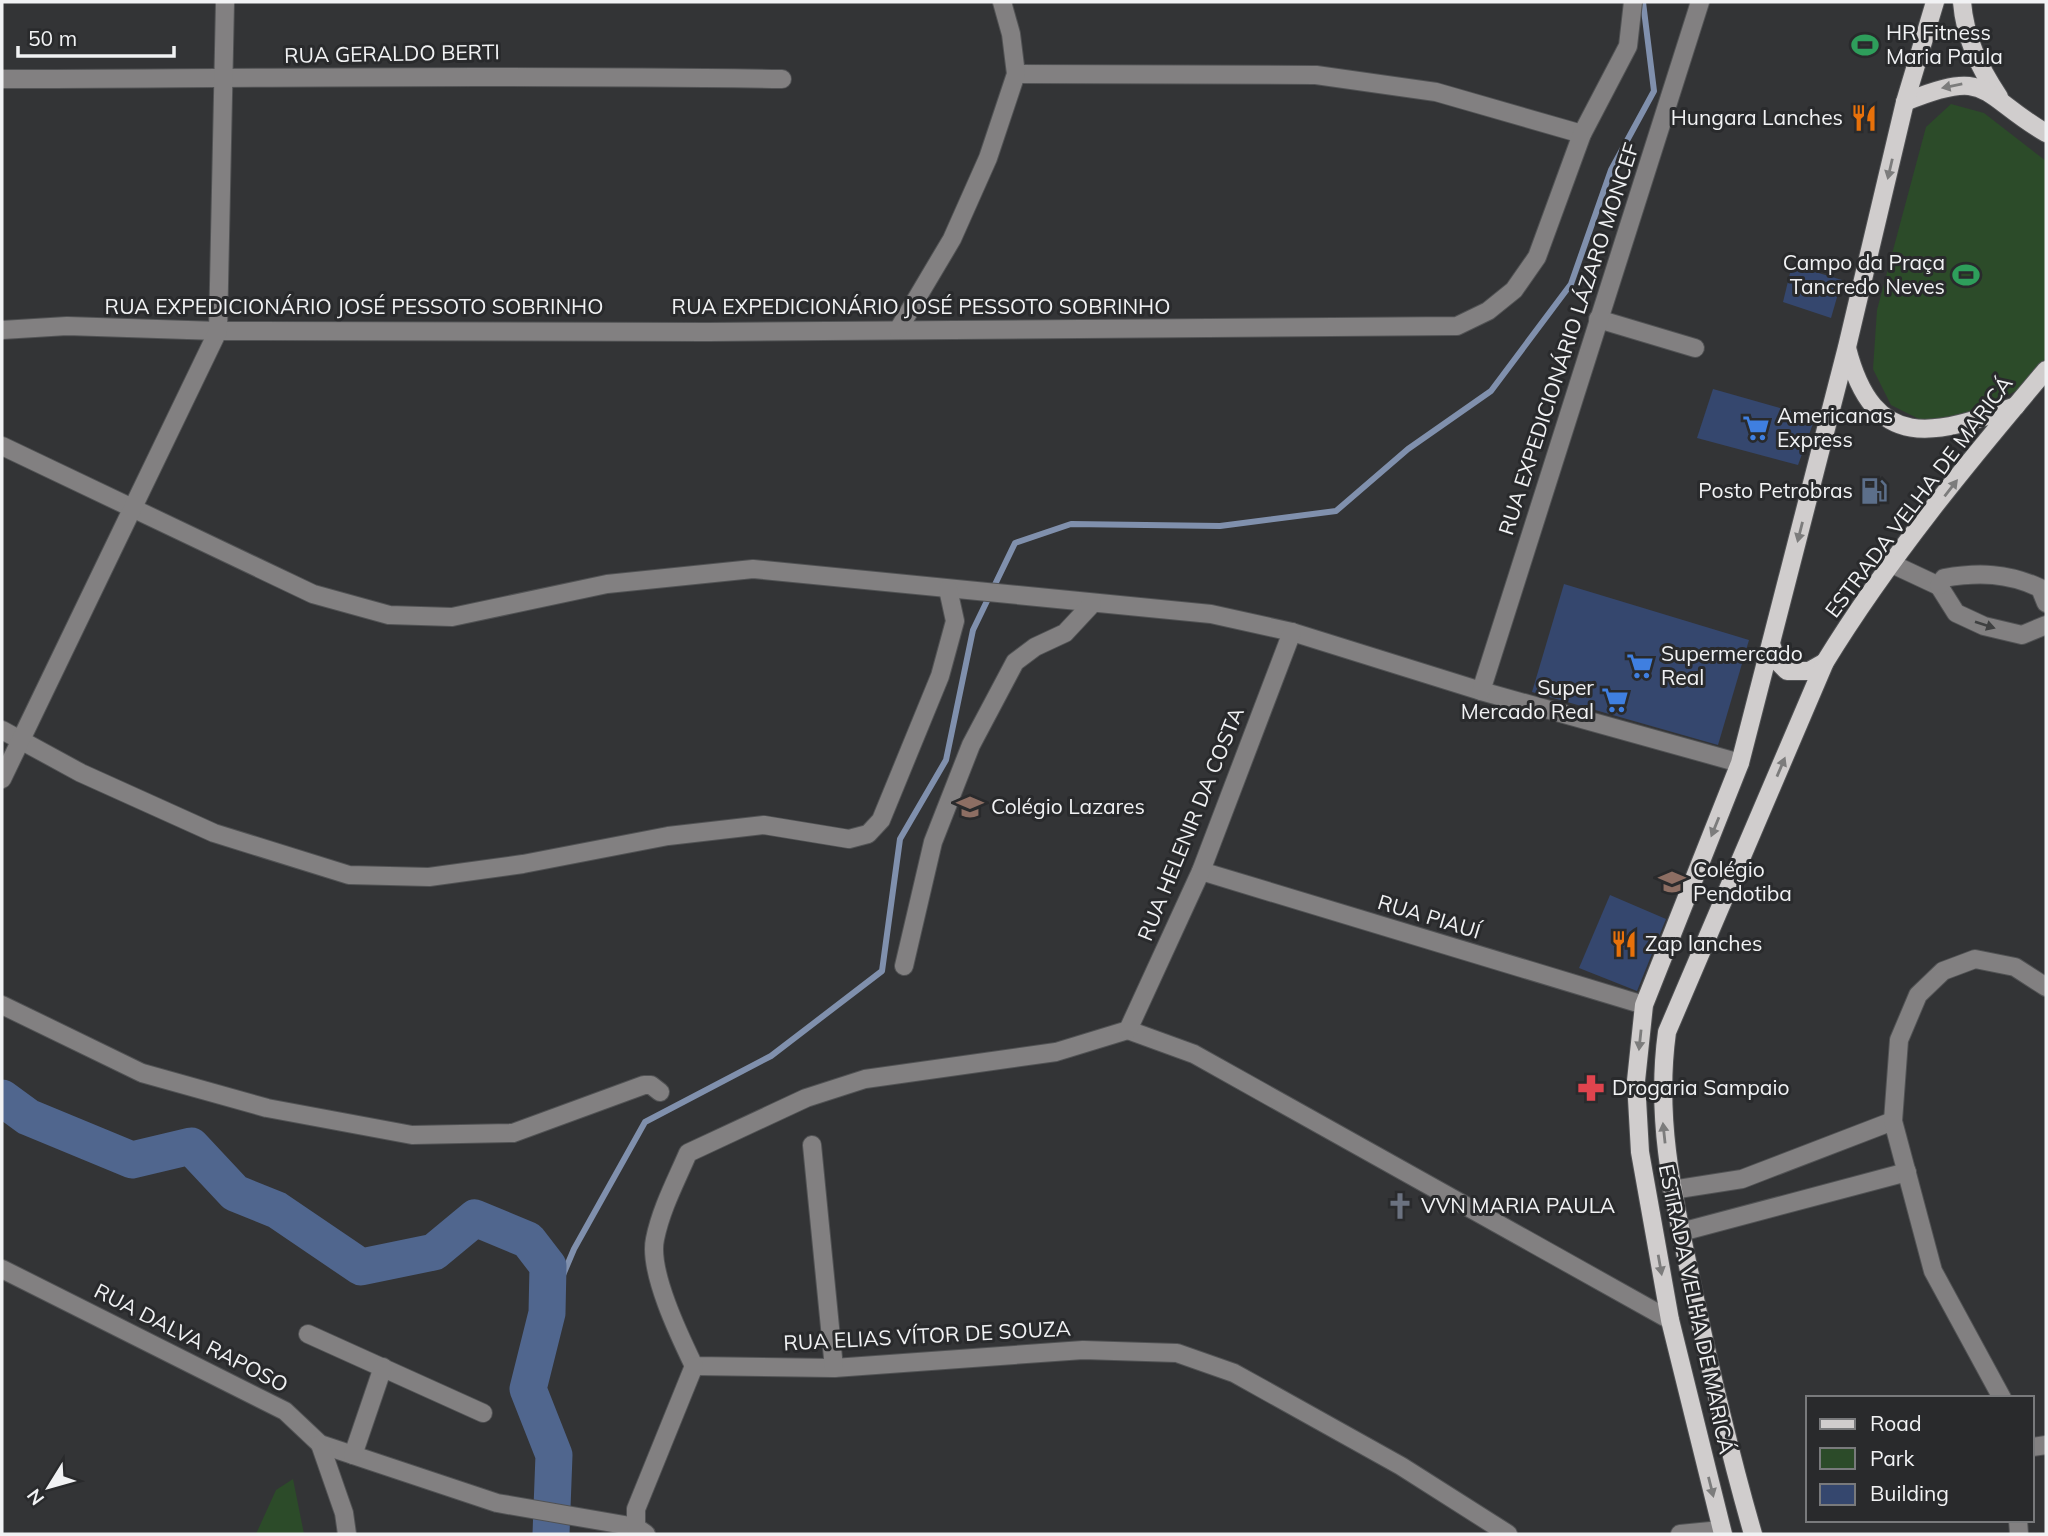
<svg xmlns="http://www.w3.org/2000/svg" width="2048" height="1536" font-family="Mulish,sans-serif">
	<style>
		.green { fill: #2c4b29 }
		.lines { fill: none; stroke-linecap: round; stroke-linejoin: round }
		.stream { stroke: #8090ad; stroke-width: 6 }
		.river { stroke: #50668e; stroke-width: 37 }
		.building { fill: #35476e }
		.minor-casing { stroke: #515254; stroke-width: 20 }
		.major-casing { stroke: #515254; stroke-width: 20 }
		.minor { stroke: #828081; stroke-width: 18 }
		.major { stroke: #d0cdcd; stroke-width: 18 }
		.oneway { fill: #7c7c7c }
		.oneway2 { fill: #3f4041 }
		.labels { text-anchor: middle; stroke-width: 6; stroke-linejoin: round; paint-order: stroke }
		.poi-label { font-size: 21px; fill: #f1f2f4; stroke: #292a2c; text-anchor: start }
		.street-label { font-size: 21px; fill: #f1f2f4; stroke: #292a2c }
	</style>
	<rect width="100%" height="100%" fill="#333436"/>
	<g class="green">
		<polygon points="1951,104 1984,113 2046,161 2046,358 2019,389 1976,413 1923,421 1891,405 1873,369 1877,310 1926,127"/>
		<polygon points="293,1479 304,1534 256,1534 276,1490"/>
	</g>
	<g class="lines">
		<polyline class="stream" points="547,1313 574,1249 645,1122 771,1056 882,971 900,839 946,760 973,630 1015,543 1071,524 1220,526 1336,511 1408,449 1491,391 1571,284 1611,170 1654,91 1643,2"/>
		<polyline class="river" points="2,1098 28,1117 132,1160 191,1146 235,1193 277,1210 361,1267 434,1252 475,1218 528,1240 548,1266 547,1313 528,1389 554,1455 551,1534"/>
	</g>
	<g class="building">
		<polygon points="1792,265 1842,280 1831,318 1783,302"/>
		<polygon points="1713,389 1815,418 1798,465 1697,438"/>
		<polygon points="1564,584 1749,640 1718,745 1532,692"/>
		<polygon points="1610,895 1666,919 1637,991 1579,968"/>
	</g>
	<g class="lines">
		<defs>
			<g id="minor">
				<polyline points="1016,74 1316,75 1436,92 1582,134"/>
				<path d="M2,79C262,78 522,75 782,79"/>
				<polyline points="1598,319 1695,348"/>
				<polyline points="2,330 67,326 218,331 708,332 1457,326 1488,311 1514,290 1537,257 1582,134 1628,46 1633,2"/>
				<polyline points="898,330 952,239 988,158 1016,74 1011,34 1002,2"/>
				<polyline points="2,446 313,594 389,615 452,617 607,584 753,569 1211,614 1292,632 1481,691 1740,763"/>
				<polyline points="1892,564 1939,586"/>
				<polyline points="1939,586 1956,613 1984,626 2022,635 2046,625"/>
				<path d="M1939,586L1944,578C1979,572 2008,573 2040,588L2046,603"/>
				<polyline points="1481,691 1700,2"/>
				<polyline points="2,730 81,773 214,833 349,875 429,877 523,864 668,836 764,825 849,839 868,834 881,820 940,676 955,621 948,589"/>
				<polyline points="2,779 218,331 225,2"/>
				<polyline points="1201,871 1644,1005"/>
				<polyline points="904,966 933,842 971,745 1015,662 1035,647 1065,633 1092,604"/>
				<polyline points="2,1005 142,1073 267,1108 412,1135 513,1133 644,1085 651,1085 660,1092"/>
				<path d="M1128,1030L1056,1052L865,1079L806,1098L688,1153C676,1181 661,1209 655,1239C648,1271 680,1337 694,1366L834,1368L1083,1350L1177,1353L1234,1373L1401,1466L1508,1534"/>
				<polyline points="1128,1030 1194,1054 1670,1320"/>
				<polyline points="1128,1030 1201,871 1292,632"/>
				<polyline points="812,1145 834,1368"/>
				<polyline points="1672,1190 1742,1179 1893,1121"/>
				<polyline points="1681,1232 1907,1172"/>
				<polyline points="2,1269 285,1411 320,1444 497,1503 636,1527"/>
				<polyline points="308,1334 483,1413"/>
				<polyline points="2002,1398 1933,1271 1893,1121 1899,1040 1918,995 1943,971 1975,959 2015,967 2046,987"/>
				<polyline points="320,1444 344,1513 347,1534"/>
				<polyline points="2032,1447 2046,1445"/>
				<polyline points="353,1455 383,1367"/>
				<polyline points="2018,1520 2019,1534"/>
				<polyline points="646,1534 636,1527 636,1509 694,1366"/>
				<polyline points="1680,1534 1721,1530"/>
			</g>
			<g id="major">
				<path d="M1962,2C1965,38 1979,67 1999,97"/>
				<path d="M1905,102C1991,67 1979,94 2046,133"/>
				<path d="M1847,348C1874,454 1935,435 2016,406"/>
				<polyline points="1771,644 1777,661 1787,671 1809,671 1825,662"/>
				<polyline points="1723,1534 1670,1320 1640,1152 1636,1081 1644,1005 1740,763 1847,347 1905,102 1935,2"/>
				<path d="M1753,1534C1729,1451 1709,1365 1691,1280C1673,1196 1655,1119 1667,1032L1825,662C1888,559 1968,462 2046,370"/>
			</g>
		</defs>
		<use href="#minor" class="minor-casing"/>
		<use href="#major" class="major-casing"/>
		<use href="#minor" class="minor"/>
		<use href="#major" class="major"/>
	</g>
	<defs><path id="oneway-solid" d="M-6-.8H1V-3.2L6.5 0L1 3.2V.8H-6Z" transform="scale(1.75)"/></defs>
	<g class="oneway">
		<use href="#oneway-solid" transform="translate(1952 86) rotate(169)"/>
		<use href="#oneway-solid" transform="translate(1890 169) rotate(103)"/>
		<use href="#oneway-solid" transform="translate(1951 488) rotate(-52)"/>
		<use href="#oneway-solid" transform="translate(1800 532) rotate(104)"/>
		<use href="#oneway-solid" transform="translate(1781 767) rotate(-67)"/>
		<use href="#oneway-solid" transform="translate(1715 827) rotate(112)"/>
		<use href="#oneway-solid" transform="translate(1640 1040) rotate(96)"/>
		<use href="#oneway-solid" transform="translate(1664 1133) rotate(-96)"/>
		<use href="#oneway-solid" transform="translate(1660 1265) rotate(80)"/>
		<use href="#oneway-solid" transform="translate(1711 1487) rotate(76)"/>
	</g>
	<use class="oneway2" href="#oneway-solid" transform="translate(1985 625) rotate(18)"/>
	<defs>
		<symbol id="stadium-bare" viewBox="-9 -9 18 18"><path d="M0-5a6.5 5 0 1 0 0 10a6.5 5 0 1 0 0-10ZM-3.5-1.8h7v3.6h-7Z" fill="#2e9e5b" stroke="#292a2c" stroke-width="2.5" paint-order="stroke"/></symbol>
		<symbol id="restaurant-bare" viewBox="-9 -9 18 18"><path d="M-5-6h1v4h1v-4h1v4h1v-4h1v5L-1.5 .5V6h-2V.5L-5-1ZM5-6V6H3V1.5H1.5Q1.5-4 5-6Z" fill="#e8710a" stroke="#292a2c" stroke-width="2.5" paint-order="stroke"/></symbol>
		<symbol id="supermarket-bare" viewBox="-9 -9 18 18"><path d="M-6-5.5h2.5l.6 2H6L4.5 2H-2.5L-4.4-4H-6ZM-1.5 3.2a1.3 1.3 0 1 0 .1 0ZM3 3.2a1.3 1.3 0 1 0 .1 0Z" fill="#3f7fe0" stroke="#292a2c" stroke-width="2.5" paint-order="stroke"/></symbol>
		<symbol id="fuel-bare" viewBox="-9 -9 18 18"><path d="M-5.5-6h7V0h2V4h1.3V-2.5L3-4.5l.8-.8L6-3V5H2.5V1h-1V6h-7ZM-4.2-4.7v3.2H.2V-4.7Z" fill="#5c6f8a" stroke="#292a2c" stroke-width="2.5" paint-order="stroke"/></symbol>
		<symbol id="school-bare" viewBox="-9 -9 18 18"><path d="M0-5L7-2L0 1L-7-2ZM-4 1L0 2.5L4 1V4Q0 6-4 4Z" fill="#8d6e63" stroke="#292a2c" stroke-width="2.5" paint-order="stroke"/></symbol>
		<symbol id="pharmacy-bare" viewBox="-9 -9 18 18"><path d="M-2-6h4v4h4v4h-4v4h-4v-4h-4v-4h4Z" fill="#e0444e" stroke="#292a2c" stroke-width="2.5" paint-order="stroke"/></symbol>
		<symbol id="church-bare" viewBox="-9 -9 18 18"><path d="M-1.2-6h2.4v3.5h3.3v2.4h-3.3V6h-2.4V-.1h-3.3v-2.4h3.3Z" fill="#6b7280" stroke="#292a2c" stroke-width="2.5" paint-order="stroke"/></symbol>
	</defs>
	<g fill-rule="evenodd">
		<use href="#stadium-bare" x="1846" y="26" width="38" height="38"/>
		<use href="#restaurant-bare" x="1845" y="99" width="38" height="38"/>
		<use href="#stadium-bare" x="1947" y="256" width="38" height="38"/>
		<use href="#supermarket-bare" x="1737" y="409" width="38" height="38"/>
		<use href="#fuel-bare" x="1855" y="472" width="38" height="38"/>
		<use href="#supermarket-bare" x="1621" y="647" width="38" height="38"/>
		<use href="#supermarket-bare" x="1596" y="681" width="38" height="38"/>
		<use href="#school-bare" x="951" y="788" width="38" height="38"/>
		<use href="#school-bare" x="1653" y="863" width="38" height="38"/>
		<use href="#restaurant-bare" x="1605" y="925" width="38" height="38"/>
		<use href="#pharmacy-bare" x="1572" y="1069" width="38" height="38"/>
		<use href="#church-bare" x="1381" y="1187" width="38" height="38"/>
	</g>
	<g class="labels">
		<g class="poi-label">
			<text x="1886" y="40">HR Fitness<tspan x="1886" dy="24">Maria Paula</tspan></text>
			<text x="1843" y="125" text-anchor="end">Hungara Lanches</text>
			<text x="1945" y="270" text-anchor="end">Campo da Praça<tspan x="1945" dy="24">Tancredo Neves</tspan></text>
			<text x="1777" y="423">Americanas<tspan x="1777" dy="24">Express</tspan></text>
			<text x="1853" y="498" text-anchor="end">Posto Petrobras</text>
			<text x="1661" y="661">Supermercado<tspan x="1661" dy="24">Real</tspan></text>
			<text x="1594" y="695" text-anchor="end">Super<tspan x="1594" dy="24">Mercado Real</tspan></text>
			<text x="991" y="814">Colégio Lazares</text>
			<text x="1693" y="877">Colégio<tspan x="1693" dy="24">Pendotiba</tspan></text>
			<text x="1645" y="951">Zap lanches</text>
			<text x="1612" y="1095">Drogaria Sampaio</text>
			<text x="1421" y="1213">VVN MARIA PAULA</text>
		</g>
		<g class="street-label">
			<text transform="translate(392 54) rotate(-1)" y="7">RUA GERALDO BERTI</text>
			<text x="354" y="314">RUA EXPEDICIONÁRIO JOSÉ PESSOTO SOBRINHO</text>
			<text x="921" y="314">RUA EXPEDICIONÁRIO JOSÉ PESSOTO SOBRINHO</text>
			<text transform="translate(1569 339) rotate(-72)" y="7">RUA EXPEDICIONÁRIO LÁZARO MONCEF</text>
			<text transform="translate(1919 497) rotate(-53)" y="7">ESTRADA VELHA DE MARICÁ</text>
			<text transform="translate(1191 824) rotate(-68)" y="7">RUA HELENIR DA COSTA</text>
			<text transform="translate(1429 917) rotate(17)" y="7">RUA PIAUÍ</text>
			<text transform="translate(1696 1309) rotate(78)" y="7">ESTRADA VELHA DE MARICÁ</text>
			<text transform="translate(927 1336) rotate(-3)" y="7">RUA ELIAS VÍTOR DE SOUZA</text>
			<text transform="translate(191 1338) rotate(27)" y="7">RUA DALVA RAPOSO</text>
		</g>
	</g>
	<rect width="2048" height="1536" fill="none" stroke="#f1f2f4" stroke-width="7"/>
	<rect x="1806" y="1396" width="228" height="126" fill="#292a2c" stroke="#797a7c" stroke-width="2"/>
	<rect x="1820" y="1419" width="35" height="10" fill="#d0cdcd" stroke="#797a7c" stroke-width="2"/>
	<text x="1870" y="1431" font-size="21" fill="#f1f2f4">Road</text>
	<rect x="1820" y="1448" width="35" height="21" fill="#2c4b29" stroke="#797a7c" stroke-width="2"/>
	<text x="1870" y="1466" font-size="21" fill="#f1f2f4">Park</text>
	<rect x="1820" y="1484" width="35" height="21" fill="#35476e" stroke="#797a7c" stroke-width="2"/>
	<text x="1870" y="1501" font-size="21" fill="#f1f2f4">Building</text>
	<g transform="translate(49 1487) rotate(233)" stroke="#292a2c" stroke-width="5" paint-order="stroke">
	<path d="M0-5L12 26L0 18L-12 26Z" fill="#f1f2f4"/>
	<text y="-10" font-size="19" font-weight="bold" text-anchor="middle" fill="#f1f2f4">N</text>
	</g>
	<path d="M18 46v10h156v-10" fill="none" stroke="#f1f2f4" stroke-width="3.5"/>
	<text x="28" y="46" font-size="21" fill="#f1f2f4" stroke="#292a2c" stroke-width="5" paint-order="stroke">50 m</text>
</svg>
